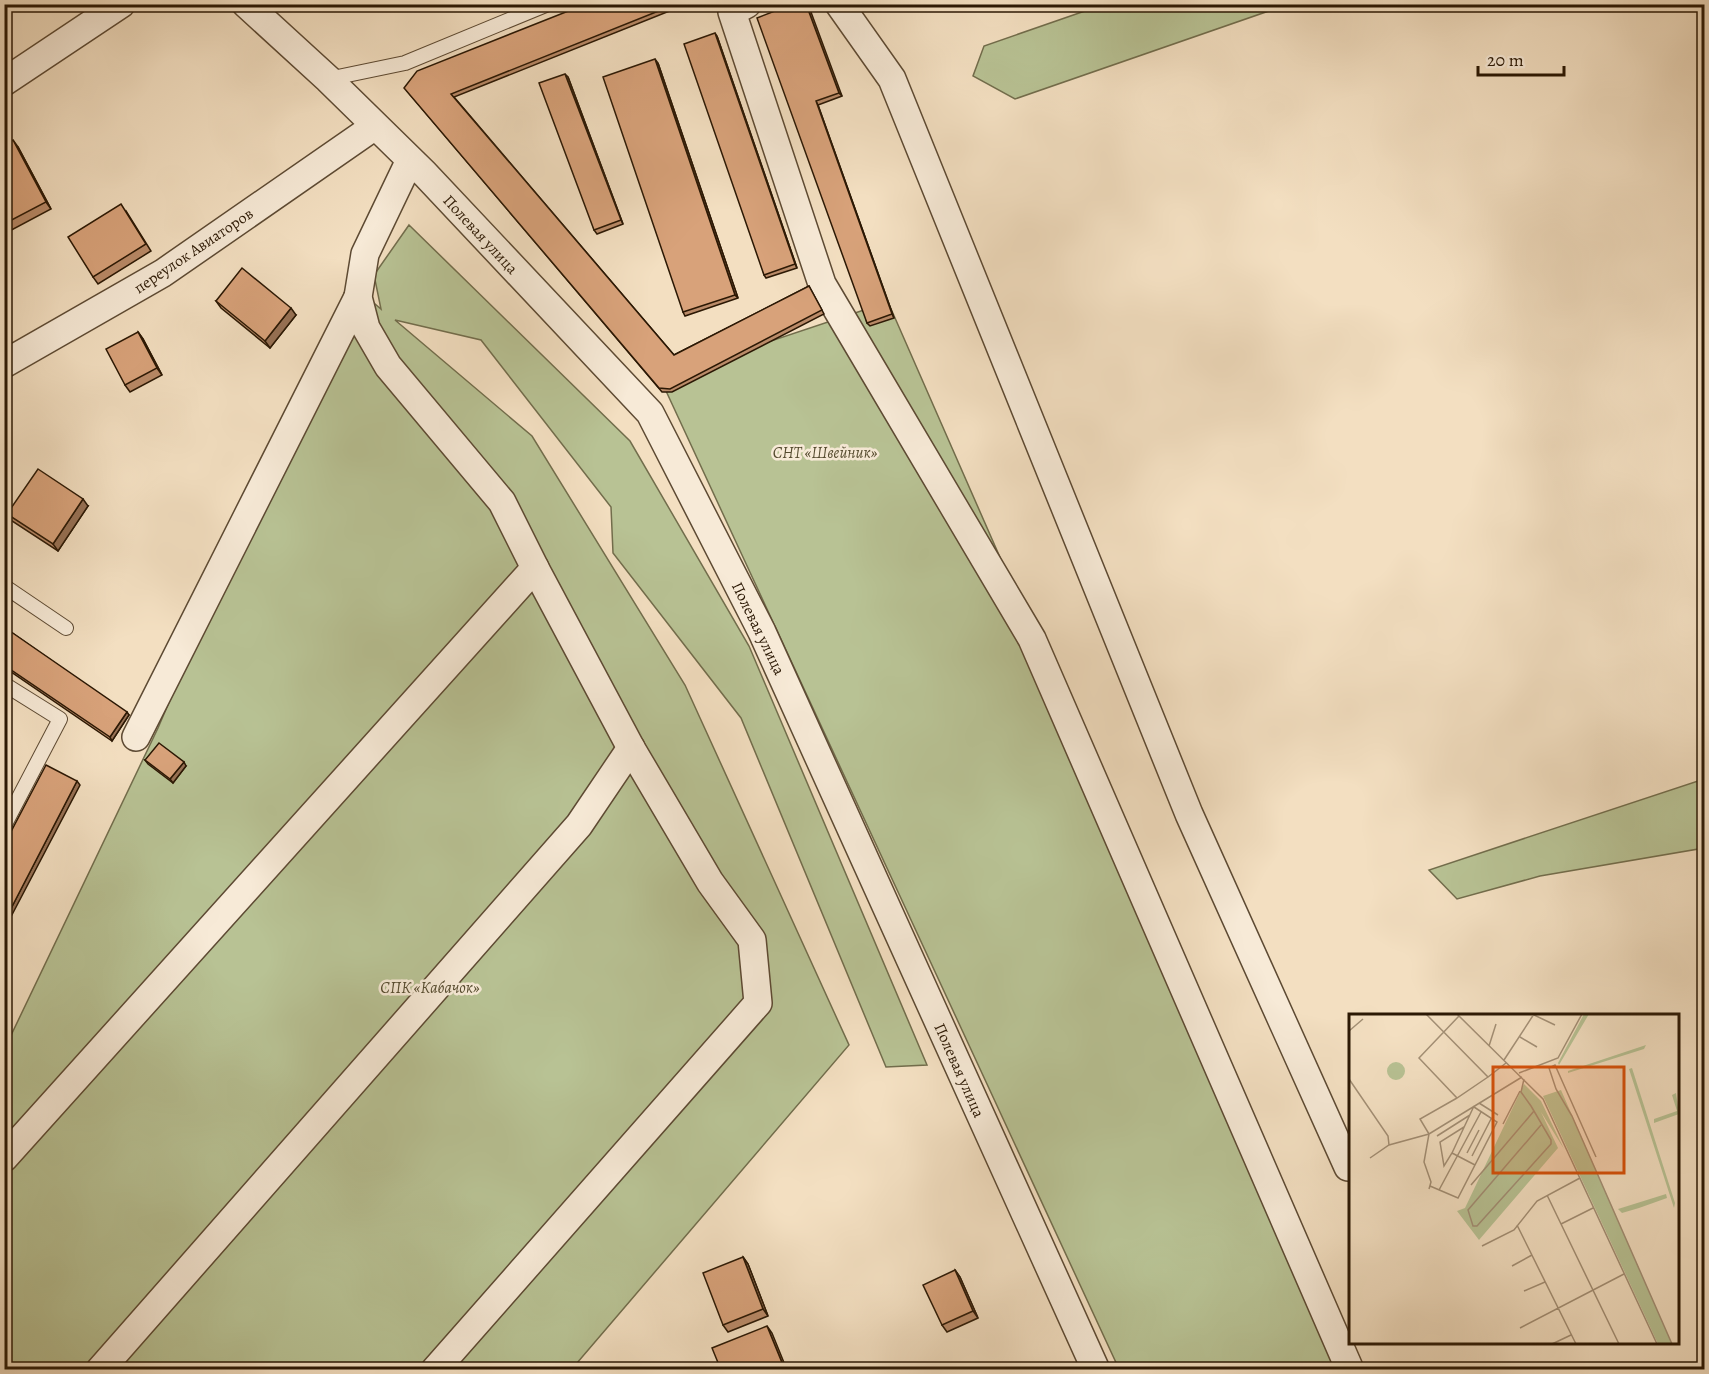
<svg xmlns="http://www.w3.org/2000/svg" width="1709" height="1374" font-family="Alegreya,serif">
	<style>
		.green { fill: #b8c294; stroke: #726d4c; stroke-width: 1.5 }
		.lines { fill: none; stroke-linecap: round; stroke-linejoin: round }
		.service-casing { stroke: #5d4a33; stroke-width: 16 }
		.minor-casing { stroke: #5d4a33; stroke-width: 30 }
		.service { stroke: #f7ead7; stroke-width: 14 }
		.minor { stroke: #f7ead7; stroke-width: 27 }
		.wall { fill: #ba8b69; stroke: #2b1804; stroke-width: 1.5 }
		.shaded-wall { fill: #977155; stroke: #2b1804; stroke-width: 1.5 }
		.building { fill: #d8a27a; stroke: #2b1804; stroke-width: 1.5 }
		.labels { text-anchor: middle; stroke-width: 5; stroke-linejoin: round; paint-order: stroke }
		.street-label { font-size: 16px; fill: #2b1804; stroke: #f7ead7 }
		.park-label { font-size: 16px; font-style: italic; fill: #554b2f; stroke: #f7ead7 }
		.inset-road { fill: none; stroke: #a38f75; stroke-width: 1.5 }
		.view { fill: #d5520b; fill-opacity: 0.15; stroke: #d5520b; stroke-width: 3 }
		.inset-edge { fill: none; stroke: #2b1804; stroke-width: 3 }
	</style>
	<rect width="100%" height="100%" fill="#f3dfc1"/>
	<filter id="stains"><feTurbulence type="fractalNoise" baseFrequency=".00333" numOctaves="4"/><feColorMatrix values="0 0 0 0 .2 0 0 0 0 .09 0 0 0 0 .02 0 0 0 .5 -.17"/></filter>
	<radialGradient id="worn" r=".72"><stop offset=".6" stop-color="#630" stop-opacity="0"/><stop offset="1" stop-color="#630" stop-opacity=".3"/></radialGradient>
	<g class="green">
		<polygon points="1105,4 1286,4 1286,5 1015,99 973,76 984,46"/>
		<polygon points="409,225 630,441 749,646 927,1065 886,1067 741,718 613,553 611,507 481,340 395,320 532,436 685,685 849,1045 571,1370 5,1369 4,1050 158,728 349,282 381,309 374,275"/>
		<polygon points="888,302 1356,1369 1119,1369 660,378"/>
		<polygon points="1704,779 1704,848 1540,876 1457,899 1429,870"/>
	</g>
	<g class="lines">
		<defs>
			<g id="service">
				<polyline points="328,79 405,63 548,4"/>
				<polyline points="4,586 66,628"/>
				<polyline points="4,684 60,719 4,826"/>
			</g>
			<g id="minor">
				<polyline points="246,4 328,79 425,174 650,413 762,632 1096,1370"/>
				<polyline points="747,4 732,12 822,284 1032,639 1350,1370"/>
				<polyline points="839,4 892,79 1189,814 1348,1167"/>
				<polyline points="4,82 121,4"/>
				<polyline points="410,160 365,254 358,297 366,328 388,366 502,502 535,568 631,748 710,882 752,940 758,1003 435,1370"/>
				<polyline points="4,364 163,273 375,126"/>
				<polyline points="136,737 358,297"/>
				<polyline points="4,1158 535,568"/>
				<polyline points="100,1370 579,825 631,748"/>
			</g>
		</defs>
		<use href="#service" class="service-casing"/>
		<use href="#minor" class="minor-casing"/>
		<use href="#service" class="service"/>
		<use href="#minor" class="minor"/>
	</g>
	<g class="wall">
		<polygon points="586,4 687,4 454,97 674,355 809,286 824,314 672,392 662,392 407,91"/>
		<polygon points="793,4 842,96 818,105 894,318 870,326 867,323"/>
		<polygon points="717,36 797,268 766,278 764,275"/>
		<polygon points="658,63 738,298 685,316 683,312"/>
		<polygon points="568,77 623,224 597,234 594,230"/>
		<polygon points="4,145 18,147 51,209 4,234"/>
		<polygon points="126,211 151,251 98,284 93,277"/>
		<polygon points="216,301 296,315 270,348 221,308"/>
		<polygon points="138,332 143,339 162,375 130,392 125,385"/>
		<polygon points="88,506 58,551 12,521 7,514"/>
		<polygon points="4,627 129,715 112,741 4,667"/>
		<polygon points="145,760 186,766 173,783 148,764"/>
		<polygon points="743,1257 748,1264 768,1316 728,1332 723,1325"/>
		<polygon points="955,1270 960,1277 978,1318 947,1332 942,1325"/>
	</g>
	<g class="shaded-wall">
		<polygon points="806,4 808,4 842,96 839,93"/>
		<polygon points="715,33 717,36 797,268 795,264"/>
		<polygon points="655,59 658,63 738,298 735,295"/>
		<polygon points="565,74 568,77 623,224 621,220"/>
		<polygon points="816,101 818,105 894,318 892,314"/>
		<polygon points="13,140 18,147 51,209 46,202"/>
		<polygon points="291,308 296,315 270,348 265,341"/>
		<polygon points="138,332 143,339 162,375 157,368"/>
		<polygon points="83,499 88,506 58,551 53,544"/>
		<polygon points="127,712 129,715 112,741 110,737"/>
		<polygon points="184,762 186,766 173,783 170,779"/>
		<polygon points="8,767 11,771 4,783 4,775"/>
		<polygon points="77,781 80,785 4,930 4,922"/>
		<polygon points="743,1257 748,1264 768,1316 763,1309"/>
		<polygon points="955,1270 960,1277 978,1318 973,1311"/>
		<polygon points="767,1326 772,1333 787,1370 785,1370"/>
	</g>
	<g class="building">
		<polygon points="586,4 676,4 451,94 674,355 809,286 822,310 670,389 659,388 404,88 417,71"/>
		<polygon points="793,4 806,4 839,93 816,101 892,314 867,323 757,18"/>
		<polygon points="715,33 795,264 764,275 684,44"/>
		<polygon points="655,59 735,295 683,312 603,77"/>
		<polygon points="565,74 621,220 594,230 539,83"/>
		<polygon points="13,140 46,202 4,224 4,145"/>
		<polygon points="121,204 146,244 93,277 68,237"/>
		<polygon points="242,268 291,308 265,341 216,301"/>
		<polygon points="138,332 157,368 125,385 106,349"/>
		<polygon points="38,469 83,499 53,544 7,514"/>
		<polygon points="4,627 127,712 110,737 4,665"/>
		<polygon points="159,743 184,762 170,779 145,760"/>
		<polygon points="4,765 8,767 4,775"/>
		<polygon points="46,765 77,781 4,922 4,845"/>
		<polygon points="743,1257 763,1309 723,1325 703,1273"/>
		<polygon points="955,1270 973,1311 942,1325 923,1285"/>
		<polygon points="767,1326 785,1370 721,1370 712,1348"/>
	</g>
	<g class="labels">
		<g class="street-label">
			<text transform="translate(481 234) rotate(47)" y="6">Полевая улица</text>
			<text transform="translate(193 250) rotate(-34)" y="6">переулок Авиаторов</text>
			<text transform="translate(759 628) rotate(64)" y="6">Полевая улица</text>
			<text transform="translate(960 1070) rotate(66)" y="6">Полевая улица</text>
		</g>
		<g class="park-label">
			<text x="825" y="458">СНТ «Швейник»</text>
			<text x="430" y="993">СПК «Кабачок»</text>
		</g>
	</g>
	<g transform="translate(1349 1014)">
		<rect width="330" height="330" fill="#f3dfc1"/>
		<path d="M235,0H240L210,51L209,49ZM297,31L295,35L219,59V57ZM38 57a9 9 0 1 1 18 0a9 9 0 1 1-18 0ZM283,54L326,189L325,194L280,55ZM175,70L192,87L215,135L192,98L209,134L130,226L108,197L116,194ZM212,76L323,330H309L194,82ZM327,79L330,100L305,109V105L328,97L323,81ZM317,180L318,184L290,194L273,199L269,195Z" fill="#b8c294"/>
		<path class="inset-road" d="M77,0L139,63L157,49M108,0L194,85L308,330M183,0L206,11M110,2L70,44L108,84L139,63M0,17L14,5M171,23L188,33M140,32L147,10M155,46L185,0M170,59L209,44L233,0M0,65L39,122L40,131M175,65L172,78L182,92L202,126V130L128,212H124L119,196L192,111M130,89L149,101M154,110L171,77M115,113L91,128L95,152L103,139L125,92M88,122L121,101M103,139L126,151M118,139L130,116M123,142L142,105M247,143L206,51L200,54L207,75L223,102L323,330M21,144L40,131L80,120L173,63M122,171L185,97M81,172L109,184L148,108L125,93M80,175L82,168L75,148L80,120L71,105L108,84M90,176L132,98M198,181L270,330M212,210L244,194M168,211L227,330M133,232L165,216L188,187L231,164M163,252L183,241M175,277L196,268M171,314L275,260M203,330L222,321"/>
		<path class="view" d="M144,53H275V159H144Z"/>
		<rect width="330" height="330" class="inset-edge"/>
	</g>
	<rect width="1709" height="1374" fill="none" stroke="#f3dfc1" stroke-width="24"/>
	<rect x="6" y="6" width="1697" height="1362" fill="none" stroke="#2b1804" stroke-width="3"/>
	<rect x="12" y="12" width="1685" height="1350" fill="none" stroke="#2b1804" stroke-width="1.5"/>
	<path d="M1478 66v9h86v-9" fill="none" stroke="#2b1804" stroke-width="3"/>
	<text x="1487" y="66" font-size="18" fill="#2b1804" stroke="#f7ead7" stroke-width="4.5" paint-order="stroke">20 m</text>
	<rect width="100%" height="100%" filter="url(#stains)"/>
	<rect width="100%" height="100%" fill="url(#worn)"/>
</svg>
